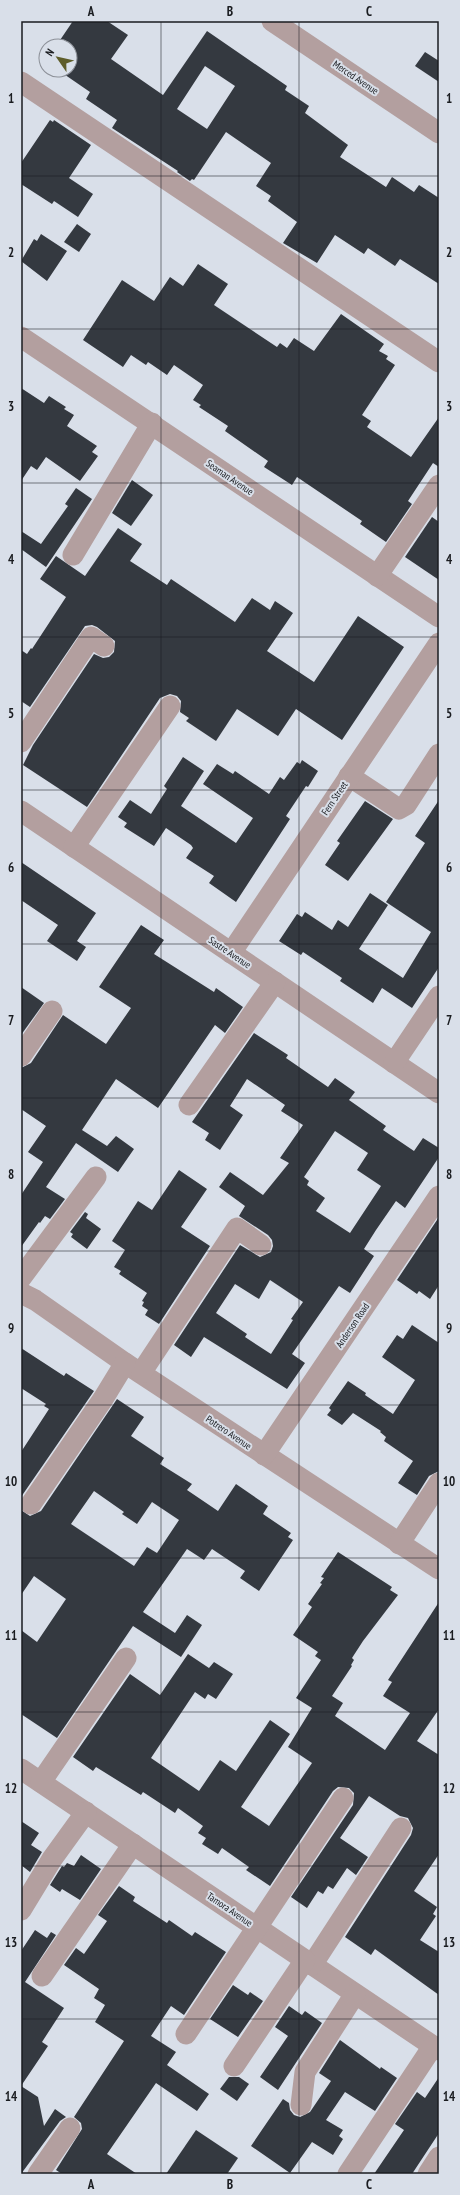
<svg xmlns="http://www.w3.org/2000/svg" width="460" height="2195" font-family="'PT Sans Narrow',sans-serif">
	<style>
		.building { fill: #343940; fill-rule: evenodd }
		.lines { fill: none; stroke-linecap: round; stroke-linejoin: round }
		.minor { stroke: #b39f9f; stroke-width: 21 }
		.grid { fill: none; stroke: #1a1c20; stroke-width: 1; stroke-opacity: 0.55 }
		.labels { text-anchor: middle; stroke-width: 4; stroke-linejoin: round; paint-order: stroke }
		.street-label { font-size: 10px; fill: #1a1c20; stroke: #d9dfe9 }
		.neatline { fill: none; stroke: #1a1c20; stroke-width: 1.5 }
		.grid-label { font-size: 13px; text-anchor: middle; font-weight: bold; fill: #1a1c20 }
	</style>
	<rect width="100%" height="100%" fill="#d9dfe9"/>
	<g class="building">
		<path d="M73,21H107L128,35L111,59L163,95L207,31L287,86L285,90L309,106L305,113L348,145L340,157L386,187L392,177L414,192L419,185L439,198V284L400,259L395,266L368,248L364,254L335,235L317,263L283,243L297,222L268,201L271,196L256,186L271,163L226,132L194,180L192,179L190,181L177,172L178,171L112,128L117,120L86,99L90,92L58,70H70V46H56ZM205,66L235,86L207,129L177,109Z"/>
		<polygon points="425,52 439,61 439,82 415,66"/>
		<polygon points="50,120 53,122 54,120 91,145 69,178 93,194 78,217 54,201 52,204 21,184 21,163"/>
		<polygon points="77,224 91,234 79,252 64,242"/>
		<polygon points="41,234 67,251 47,281 21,261 34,239 37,241"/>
		<polygon points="198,264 228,284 214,305 277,347 280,343 287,348 294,338 314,351 341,314 384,344 379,351 388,356 386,359 395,365 362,415 371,421 367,427 411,457 439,417 439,467 433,463 408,501 412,504 386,542 360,524 362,521 297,477 292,485 264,467 268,461 225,431 228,426 199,407 201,405 193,400 203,385 174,365 167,375 148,362 146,365 131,355 123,367 83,340 122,280 154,301 170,277 183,286"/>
		<polygon points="21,388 44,403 49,396 66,407 64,409 74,415 67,426 97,446 92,452 98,456 80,481 46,457 37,470 31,466 21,481"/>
		<polygon points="132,480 153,495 131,526 112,513"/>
		<polygon points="76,488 92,499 46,567 21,549 21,531 41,544 68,506 65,504"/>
		<polygon points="432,517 439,522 439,580 405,557"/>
		<polygon points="118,528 142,544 130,561 167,585 171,579 235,622 252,598 270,610 275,601 293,613 267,651 314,682 358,616 404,647 342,740 296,709 278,736 237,709 216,741 186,721 189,718 180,712 181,701 177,696 170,694 160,698 87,807 23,765 33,745 94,654 103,658 109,657 114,652 115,641 97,627 92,625 85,626 30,707 21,701 21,650 27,654 31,648 32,649 66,597 40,579 56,556 85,576"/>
		<polygon points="183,757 204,771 181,806 236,843 253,818 203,784 217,764 233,774 235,771 269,794 280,777 284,780 297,762 300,764 302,760 318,771 308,787 306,786 286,816 290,819 236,902 209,883 214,876 186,858 193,848 191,845 166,828 154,846 124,827 127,823 118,817 130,800 151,814 167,789 164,786"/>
		<polygon points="439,800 439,967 412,1008 382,988 373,1003 340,981 342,978 303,952 301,955 279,941 297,914 302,917 305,912 332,930 338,920 348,927 370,893 388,905 359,949 403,978 431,932 386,902 425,843 415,836"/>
		<polygon points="365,801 393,819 348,881 325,865 340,843 337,841"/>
		<polygon points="21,862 96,913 77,941 86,947 77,961 47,941 58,925 21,900"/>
		<polygon points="141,925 164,940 154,954 214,992 216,988 243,1007 225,1033 215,1025 158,1108 116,1079 82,1130 107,1146 116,1136 134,1149 118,1172 76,1143 46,1187 65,1199 50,1219 45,1216 40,1223 39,1222 21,1247 21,1195 43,1162 28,1152 46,1126 21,1109 21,1068 31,1063 63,1015 106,1044 131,1008 99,987"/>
		<polygon points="21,987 44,1003 21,1035"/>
		<path d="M254,1033L288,1055L286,1058L328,1087L335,1078L355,1092L349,1100L386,1126L383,1130L414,1151L423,1138L439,1148V1157L405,1208L396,1201L376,1230L364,1249L374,1256L350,1293L339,1286L292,1354L305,1363L287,1389L204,1337L191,1357L174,1345L240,1245L260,1257L271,1252L273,1246L272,1240L268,1235L239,1216L245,1206L219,1187L230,1172L263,1195L289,1163L280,1158L303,1125L281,1111L285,1105L247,1079L230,1106L243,1115L220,1150L205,1140L209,1133L192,1122ZM335,1131L368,1153L357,1170L381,1186L350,1233L316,1211L325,1198L307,1185L309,1181L304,1177ZM270,1280L303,1302L291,1319L293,1320L271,1354L245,1337L247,1334L216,1313L235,1284L259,1299Z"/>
		<polygon points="179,1170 207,1189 181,1227 210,1246 159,1324 145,1315 148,1310 142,1306 144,1302 142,1301 147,1293 119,1274 121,1271 114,1267 125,1250 112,1241 138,1201 152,1210"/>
		<polygon points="85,1212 88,1214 86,1218 101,1229 87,1249 71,1237 73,1234 70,1232"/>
		<polygon points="439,1217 439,1285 430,1299 419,1291 417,1294 397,1280"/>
		<polygon points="412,1325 439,1343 439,1471 429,1476 417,1495 398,1483 413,1461 384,1441 386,1437 380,1432 381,1431 353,1413 342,1425 327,1415 331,1410 329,1408 348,1381 366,1393 365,1395 393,1414 415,1380 382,1357 397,1335 403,1339"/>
		<polygon points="21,1348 64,1376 66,1373 94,1391 21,1497 21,1452 49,1409 44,1406 46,1404 21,1388"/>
		<path d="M117,1399L144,1417L131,1436L164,1458L160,1464L192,1484L187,1490L218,1511L236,1484L268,1506L263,1514L291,1533L288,1537L293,1540L259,1591L240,1578L245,1571L212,1549L204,1560L187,1549L143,1612L175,1633L187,1615L202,1625L181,1657L133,1626L57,1738L21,1714V1630L37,1642L66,1599L34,1576L21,1595V1510L30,1516L41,1511ZM94,1491L124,1512L122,1514L137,1524L152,1502L179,1520L157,1553L147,1547L134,1566L71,1524Z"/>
		<polygon points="338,1552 392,1587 390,1590 398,1595 363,1641 352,1658 354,1660 351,1665 352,1666 332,1696 343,1703 335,1716 385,1750 410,1713 383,1696 392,1682 388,1680 439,1602 439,1709 417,1741 439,1755 439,1854 414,1891 437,1907 433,1914 436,1916 420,1940 439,1952 439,1995 375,1949 371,1955 345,1937 411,1835 413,1828 408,1818 400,1816 369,1796 340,1838 368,1857 356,1875 347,1868 333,1889 328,1886 323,1894 318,1891 307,1908 291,1897 353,1805 354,1793 349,1788 338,1787 333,1791 270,1886 246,1870 249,1867 222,1848 218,1854 202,1844 206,1838 198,1833 203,1826 178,1808 175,1813 143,1792 141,1795 96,1767 93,1771 73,1757 130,1674 160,1695 188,1654 209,1668 214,1662 233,1674 216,1699 208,1694 205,1699 195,1692 151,1758 199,1791 220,1760 236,1771 270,1720 290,1734 241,1807 269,1826 312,1763 288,1747 312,1708 296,1698 321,1660 315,1656 318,1652 293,1635 312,1607 308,1604 322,1584 320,1583 324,1578 321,1577"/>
		<polygon points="21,1821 39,1833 31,1845 42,1852 30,1872 21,1865"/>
		<polygon points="81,1855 101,1869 80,1900 62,1889 60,1892 50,1885 62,1866 64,1867 67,1863 74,1866"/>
		<polygon points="119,1886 135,1897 133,1901 167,1923 169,1920 192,1936 195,1932 226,1952 184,2015 171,2006 151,2036 176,2052 167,2065 209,2094 197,2111 156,2083 107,2154 137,2174 62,2174 56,2170 82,2129 81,2123 74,2117 124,2041 95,2022 105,2005 94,1998 99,1989 64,1965 76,1948 84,1954 107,1921 98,1915"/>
		<polygon points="35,1930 47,1938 51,1932 56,1935 25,1982 64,2008 42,2042 48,2046 21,2086 38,2097 44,2126 55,2109 66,2117 60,2121 21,2174 21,1951"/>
		<polygon points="233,1985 248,1995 250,1992 263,2001 238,2037 210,2019"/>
		<polygon points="289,2006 302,2015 305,2011 322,2023 278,2090 260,2077 288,2036 275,2027"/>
		<polygon points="340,2040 380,2069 381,2067 397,2078 375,2111 345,2092 326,2120 343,2130 339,2136 343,2139 333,2155 312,2142 290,2173 251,2146 283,2099 289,2103 290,2110 294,2115 300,2117 310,2112 331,2081 319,2073"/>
		<polygon points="229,2077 239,2077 249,2084 237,2101 220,2089"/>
		<polygon points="439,2077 439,2133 412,2174 374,2174 404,2130 395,2124 417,2092 425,2098"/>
		<polygon points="196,2130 238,2158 227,2174 166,2174"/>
	</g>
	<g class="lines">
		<g class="minor">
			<polyline points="272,21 439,133"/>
			<polyline points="21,82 439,362"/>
			<polyline points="21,337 439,617"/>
			<polyline points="73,555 152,423"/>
			<polyline points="377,576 439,485"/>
			<polyline points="21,742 91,637 104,646"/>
			<polyline points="349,776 399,809 406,805 439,754"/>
			<polyline points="21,811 439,1093"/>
			<polyline points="74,847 170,706"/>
			<polyline points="231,953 439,643"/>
			<polyline points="21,1056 52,1011"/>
			<polyline points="394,1063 439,996"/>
			<polyline points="189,1105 275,982"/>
			<polyline points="21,1278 96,1177"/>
			<polyline points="21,1293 35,1300 125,1363 439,1569"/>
			<polyline points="141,1373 237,1228 261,1245"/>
			<polyline points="264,1455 439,1196"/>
			<polyline points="31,1504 103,1399 125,1363"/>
			<polyline points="399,1544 439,1483"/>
			<polyline points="21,1769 439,2050"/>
			<polyline points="41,1782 126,1658"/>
			<polyline points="21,1910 52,1859 86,1812"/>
			<polyline points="312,1965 401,1828"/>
			<polyline points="42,1976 133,1844"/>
			<polyline points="186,2034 343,1798"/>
			<polyline points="234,2066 305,1960"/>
			<polyline points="301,2105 305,2072 355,1994"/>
			<polyline points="38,2174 70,2128"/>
			<polyline points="348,2174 433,2046"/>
			<polyline points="428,2174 439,2157"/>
		</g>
	</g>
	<path class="grid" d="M161,21V2174M299,21V2174M21,176H439M21,329H439M21,483H439M21,637H439M21,790H439M21,944H439M21,1098H439M21,1251H439M21,1405H439M21,1558H439M21,1712H439M21,1866H439M21,2019H439"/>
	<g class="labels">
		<g class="street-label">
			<text transform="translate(356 77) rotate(34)" y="4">Merced Avenue</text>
			<text transform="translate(230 477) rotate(34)" y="4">Seaman Avenue</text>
			<text transform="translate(334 798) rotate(-56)" y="4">Fern Street</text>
			<text transform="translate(230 952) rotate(34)" y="4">Sastre Avenue</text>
			<text transform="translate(352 1325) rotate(-56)" y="4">Anderson Road</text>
			<text transform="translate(229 1432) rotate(34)" y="4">Potrero Avenue</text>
			<text transform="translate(230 1909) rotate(34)" y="4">Tamora Avenue</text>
		</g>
	</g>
	<rect width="460" height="2195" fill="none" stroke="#d9dfe9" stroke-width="44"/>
	<g transform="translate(58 58) rotate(304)"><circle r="19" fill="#d9dfe9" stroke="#8d9199"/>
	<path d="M0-3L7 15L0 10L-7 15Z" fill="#5e5d2a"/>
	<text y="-6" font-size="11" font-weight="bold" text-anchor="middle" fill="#1a1c20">N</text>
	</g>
	<rect x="22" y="22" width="416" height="2151" class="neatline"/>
	<g class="grid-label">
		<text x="91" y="16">A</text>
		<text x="230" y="16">B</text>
		<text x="369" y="16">C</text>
		<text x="11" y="103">1</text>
		<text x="449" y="103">1</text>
		<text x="11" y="257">2</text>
		<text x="449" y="257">2</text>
		<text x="11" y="411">3</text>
		<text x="449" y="411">3</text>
		<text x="11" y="564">4</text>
		<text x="449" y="564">4</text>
		<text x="11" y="718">5</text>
		<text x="449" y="718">5</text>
		<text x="11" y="872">6</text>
		<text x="449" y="872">6</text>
		<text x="11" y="1025">7</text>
		<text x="449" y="1025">7</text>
		<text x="11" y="1179">8</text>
		<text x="449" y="1179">8</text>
		<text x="11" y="1333">9</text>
		<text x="449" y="1333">9</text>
		<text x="11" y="1486">10</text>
		<text x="449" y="1486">10</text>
		<text x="11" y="1640">11</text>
		<text x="449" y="1640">11</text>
		<text x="11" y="1793">12</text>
		<text x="449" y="1793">12</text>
		<text x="11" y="1947">13</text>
		<text x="449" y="1947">13</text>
		<text x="11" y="2101">14</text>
		<text x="449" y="2101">14</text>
		<text x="91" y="2189">A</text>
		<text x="230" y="2189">B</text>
		<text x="369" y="2189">C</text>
	</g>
</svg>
